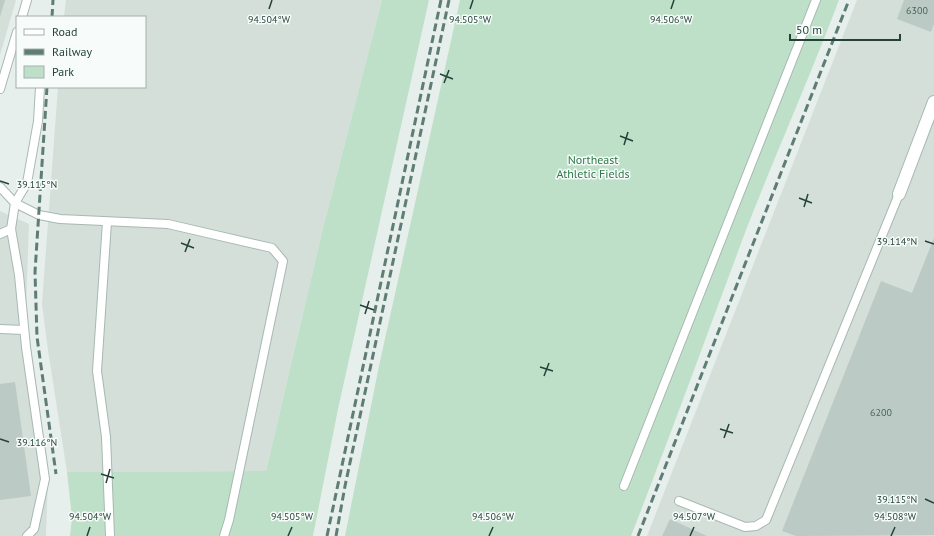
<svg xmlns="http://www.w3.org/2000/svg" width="934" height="536" font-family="'PT Sans',sans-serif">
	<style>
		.built { fill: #d4dfda }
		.green { fill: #bfe0c8 }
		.building { fill: #bbcac4 }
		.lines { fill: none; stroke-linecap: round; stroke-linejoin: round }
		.service-casing { stroke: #a8b8b2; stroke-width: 10 }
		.minor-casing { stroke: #a8b8b2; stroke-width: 14 }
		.service { stroke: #fff; stroke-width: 8 }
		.minor { stroke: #fff; stroke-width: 12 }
		.rail { stroke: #5f7d75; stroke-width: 3; stroke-dasharray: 8 4; stroke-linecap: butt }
		.ticks { fill: none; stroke: #24423a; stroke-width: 1.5 }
		.labels { text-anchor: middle; stroke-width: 3; stroke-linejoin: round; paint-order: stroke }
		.number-label { font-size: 10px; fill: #4a645c }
		.park-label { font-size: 12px; fill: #2d7a4b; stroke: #f7fbf9 }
		.ticks-label { font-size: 10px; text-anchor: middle; fill: #24423a; stroke: #f7fbf9; stroke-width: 3; stroke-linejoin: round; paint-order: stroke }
	</style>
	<rect width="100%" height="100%" fill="#e6efeb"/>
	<g class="built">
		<polygon points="0,0 16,0 0,55"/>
		<polygon points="66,0 382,0 323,228 266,471 67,472 48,350 42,304 58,87 145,87 145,17 64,17"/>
		<polygon points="857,0 934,0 934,536 647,536"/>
		<polygon points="0,211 29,224 26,309 48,476 46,536 0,536"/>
	</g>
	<g class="green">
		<polygon points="382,0 429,0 338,409 313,536 70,536 72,518 67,472 266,471 323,228"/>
		<path d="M460,0H839C810,77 776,153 746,230C708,332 671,434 631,536H345L379,366Z"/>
	</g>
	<g class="building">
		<polygon points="0,0 5,0 0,17"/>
		<polygon points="904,0 934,0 934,24 931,32 897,19"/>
		<polygon points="934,238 934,535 796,536 782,531 881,281 912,293"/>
		<polygon points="15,382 31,496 0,500 0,384"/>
		<polygon points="670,519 707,536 662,536"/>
	</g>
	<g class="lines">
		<defs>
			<g id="service">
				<polyline points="22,17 27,0"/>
				<polyline points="0,89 17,32"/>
				<polyline points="0,187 15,203 27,183 38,121 40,87"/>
				<polyline points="107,222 97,371 106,437 110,536"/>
				<polyline points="0,234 11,229"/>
				<polyline points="0,329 24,330"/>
				<polyline points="624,486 816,0"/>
				<polyline points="679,501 745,527 756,526 766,520 899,194"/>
				<polyline points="27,536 34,529 45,479 26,347 19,275 11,229 15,203 39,215 60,219 168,224 272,248 283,261 229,520 224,536"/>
			</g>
			<polyline id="minor" points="899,194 934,102"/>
		</defs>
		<use href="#service" class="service-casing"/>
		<use href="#minor" class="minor-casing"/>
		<use href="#service" class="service"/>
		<use href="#minor" class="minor"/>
		<g class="rail">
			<polyline points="52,17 53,0"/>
			<polyline points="47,87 35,272 37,337 56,474"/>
			<polyline points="327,536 441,0"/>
			<polyline points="336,536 345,486 449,0"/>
			<polyline points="638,536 849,0"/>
		</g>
	</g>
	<path class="ticks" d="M269,9L272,0M470,9L473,0M671,9L674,0M440,74L453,79M444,83L449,70M620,136L633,141M624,145L628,132M0,181L9,184M799,198L812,203M804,207L808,194M925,241L934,244M181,243L194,248M185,252L190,239M360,305L374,310M365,314L369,301M540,367L553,371M544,376L549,363M720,429L733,433M724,438L729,424M0,439L9,442M101,474L114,478M106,483L110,469M925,499L934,503M87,536L90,527M288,536L292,527M489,536L493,527M690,536L694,527M891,536L895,527"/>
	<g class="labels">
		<g class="number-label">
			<text x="917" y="14">6300</text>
			<text x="881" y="416">6200</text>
		</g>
		<g class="park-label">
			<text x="593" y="164">Northeast<tspan x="593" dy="14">Athletic Fields</tspan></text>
		</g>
	</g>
	<g class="ticks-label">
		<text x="269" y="23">94.504°W</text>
		<text x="470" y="23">94.505°W</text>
		<text x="671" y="23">94.506°W</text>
		<text x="37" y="188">39.115°N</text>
		<text x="897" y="245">39.114°N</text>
		<text x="37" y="446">39.116°N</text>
		<text x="897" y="503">39.115°N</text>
		<text x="90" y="520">94.504°W</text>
		<text x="292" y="520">94.505°W</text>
		<text x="493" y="520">94.506°W</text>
		<text x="694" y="520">94.507°W</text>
		<text x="895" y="520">94.508°W</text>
	</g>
	<rect x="16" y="16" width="130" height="72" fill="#f7fbf9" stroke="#a3b1ad"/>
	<rect x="24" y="29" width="20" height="6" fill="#ffffff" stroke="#a3b1ad"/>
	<text x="52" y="36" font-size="12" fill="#24423a">Road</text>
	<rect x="24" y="49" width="20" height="6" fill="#5f7d75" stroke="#a3b1ad"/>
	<text x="52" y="56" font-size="12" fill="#24423a">Railway</text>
	<rect x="24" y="66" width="20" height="12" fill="#bfe0c8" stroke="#a3b1ad"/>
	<text x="52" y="76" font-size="12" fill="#24423a">Park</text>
	<path d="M790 34v6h110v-6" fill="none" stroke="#24423a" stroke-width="2"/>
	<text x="796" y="34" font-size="12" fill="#24423a" stroke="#f7fbf9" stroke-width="3" paint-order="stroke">50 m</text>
</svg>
